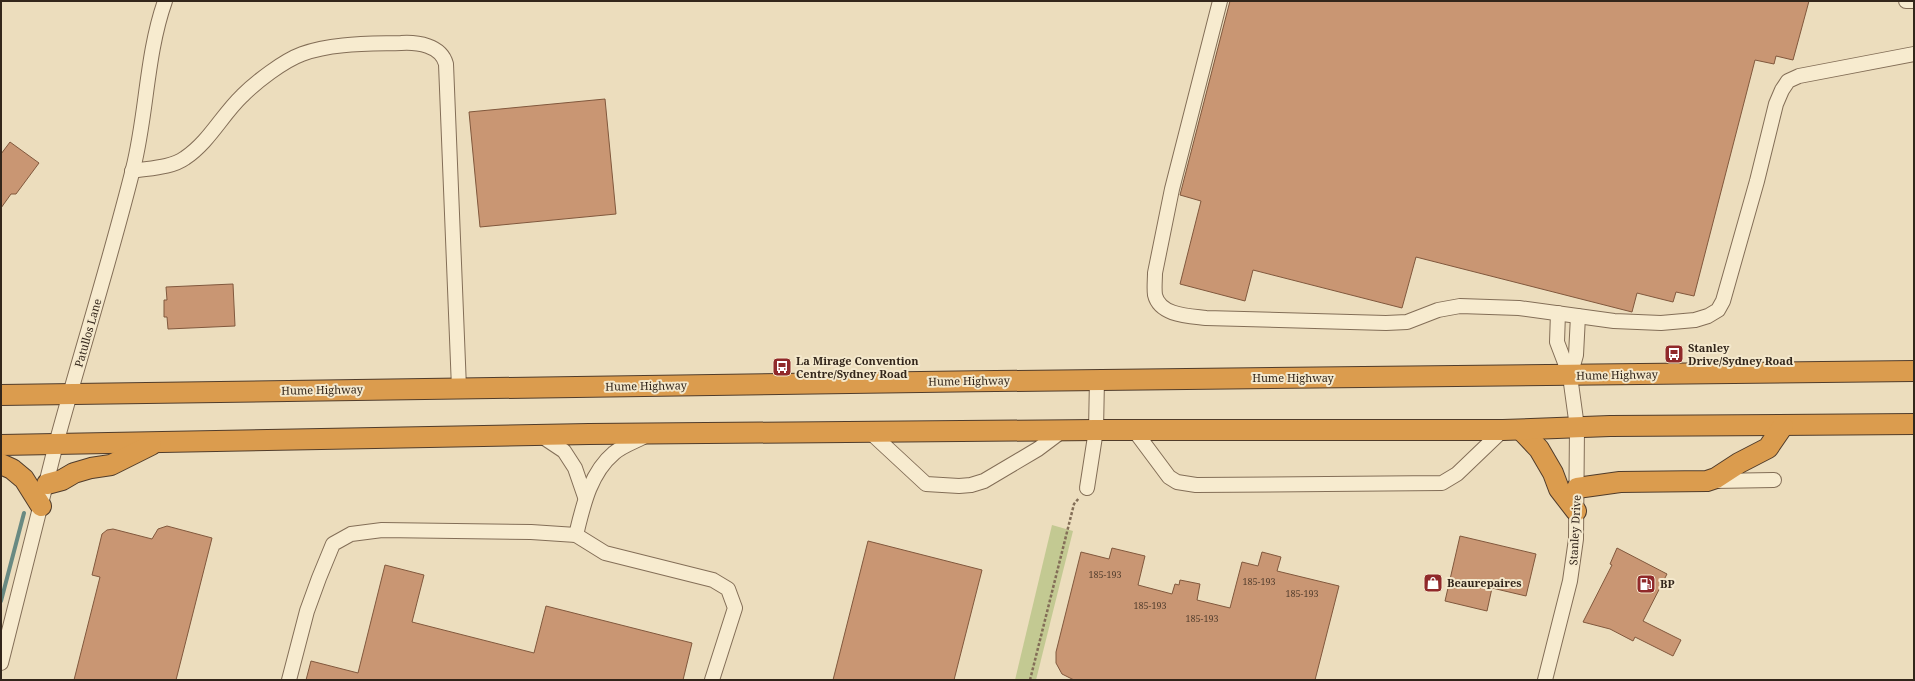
<svg xmlns="http://www.w3.org/2000/svg" width="1915" height="681" font-family="'Noto Serif',serif">
	<style>
		.green { fill: #c3c992 }
		.lines { fill: none; stroke-linecap: round; stroke-linejoin: round }
		.stream { stroke: #698a82; stroke-width: 4 }
		.building { fill: #c99673; stroke: #81583d }
		.minor-casing { stroke: #836e57; stroke-width: 16 }
		.highway-casing { stroke: #503c2b; stroke-width: 22 }
		.path { stroke: #836e57; stroke-width: 2.5; stroke-dasharray: 3 2; stroke-linecap: butt }
		.minor { stroke: #f7ebcf; stroke-width: 14 }
		.highway { stroke: #db9c4e; stroke-width: 20 }
		.labels { text-anchor: middle; stroke-width: 4; stroke-linejoin: round; paint-order: stroke }
		.number-label { font-size: 9px; fill: #584231 }
		.street-label { font-size: 11px; fill: #33261b; stroke: #f4e8cc }
		.poi-label { font-size: 11px; font-weight: bold; fill: #33261b; stroke: #f4e8cc; text-anchor: start }
	</style>
	<rect width="100%" height="100%" fill="#ecddbd"/>
	<polygon class="green" points="1052,525 1073,531 1036,680 1015,680"/>
	<g class="lines">
		<polyline class="stream" points="1,601 24,513"/>
	</g>
	<g class="building">
		<polygon points="1230,1 1809,1 1793,60 1776,56 1774,64 1755,60 1694,296 1676,292 1673,302 1637,293 1632,312 1416,257 1402,308 1253,270 1245,301 1180,284 1201,201 1180,195"/>
		<polygon points="605,99 616,214 480,227 469,112"/>
		<polygon points="10,142 39,163 16,194 11,194 1,208 1,154"/>
		<polygon points="233,284 235,326 168,329 167,317 164,317 164,300 167,300 166,287"/>
		<polygon points="167,526 212,538 176,680 74,680 100,577 92,575 102,534 107,530 113,529 152,539 158,529"/>
		<polygon points="1460,536 1536,554 1526,596 1492,588 1487,611 1445,601"/>
		<polygon points="868,541 982,570 954,680 833,680"/>
		<polygon points="1112,548 1145,556 1138,585 1172,594 1175,584 1179,585 1180,580 1200,584 1197,600 1230,608 1242,562 1258,566 1262,552 1281,557 1277,571 1339,586 1315,680 1074,680 1062,674 1056,663 1056,652 1081,552 1109,559"/>
		<polygon points="1617,548 1667,574 1643,621 1681,640 1673,656 1635,637 1633,641 1610,629 1583,622 1612,565 1610,564"/>
		<polygon points="385,565 424,575 412,622 534,653 546,606 692,643 683,680 306,680 311,661 358,673"/>
	</g>
	<g class="lines">
		<defs>
			<g id="minor">
				<path d="M1220,1L1172,189L1155,273C1155,280 1154,288 1155,295C1160,316 1190,316 1206,318L1386,323L1407,322L1438,310L1460,306L1519,308L1614,321L1661,323L1695,320L1708,316L1718,310L1723,301L1757,181L1776,104L1782,90L1788,81L1799,76L1914,54"/>
				<polyline points="1906,1 1914,1"/>
				<path d="M132,171C149,168 171,168 185,158C209,142 222,115 242,96C256,82 283,61 302,54C332,43 368,44 401,43C417,42 441,45 446,64L459,388"/>
				<polyline points="1570,376 1576,355 1578,316"/>
				<polyline points="1134,430 1169,477 1177,482 1196,485 1442,483 1457,474 1503,430"/>
				<polyline points="871,433 926,484 959,486 971,485 984,481 1038,449 1062,431"/>
				<polyline points="540,435 564,451 575,468 585,497"/>
				<polyline points="1713,481 1774,480"/>
				<polyline points="1087,488 1096,430 1097,379"/>
				<path d="M576,535C583,506 590,473 614,453C623,445 637,441 647,435"/>
				<path d="M1,663C19,590 37,517 56,444C81,352 110,261 133,169C147,114 146,55 165,1"/>
				<polyline points="289,680 307,611 319,578 333,544 351,534 382,530 531,532 576,535 605,553 713,580 728,589 735,608 712,680"/>
				<polyline points="1545,680 1570,581 1576,539 1577,427 1570,376 1557,342 1558,313"/>
			</g>
			<g id="highway">
				<path d="M1,395C639,381 1276,381 1914,371"/>
				<polyline points="1521,430 1539,449 1553,473 1559,489 1576,511"/>
				<polyline points="1,445 589,434 1096,430 1503,430 1610,426 1914,424"/>
				<polyline points="1,464 12,469 24,479 41,506"/>
				<polyline points="47,484 62,480 74,473 91,468 111,465 151,445"/>
				<polyline points="1577,488 1620,482 1707,481 1716,478 1739,463 1768,448 1783,426"/>
			</g>
		</defs>
		<use href="#minor" class="minor-casing"/>
		<use href="#highway" class="highway-casing"/>
		<polyline class="path" points="1030,680 1074,504 1079,498"/>
		<use href="#minor" class="minor"/>
		<use href="#highway" class="highway"/>
	</g>
	<defs>
		<symbol id="bus-square" viewBox="-11 -11 22 22"><rect x="-9" y="-9" width="18" height="18" rx="4" fill="#90292a" stroke="#f4e8cc"/><path d="M-5-6H5V4H4V6H2V4H-2V6H-4V4H-5ZM-3.5-4V0h7V-4ZM-3.5 1.2v1.5H-2V1.2ZM2 1.2v1.5H3.5V1.2Z" fill="#fff"/></symbol>
		<symbol id="shop-square" viewBox="-11 -11 22 22"><rect x="-9" y="-9" width="18" height="18" rx="4" fill="#90292a" stroke="#f4e8cc"/><path d="M-5-2.5h2.3a2.7 3.5 0 0 1 5.4 0H5L5.5 6h-11ZM-1.5-2.5h3a1.5 2.3 0 0 0-3 0Z" fill="#fff"/></symbol>
		<symbol id="fuel-square" viewBox="-11 -11 22 22"><rect x="-9" y="-9" width="18" height="18" rx="4" fill="#90292a" stroke="#f4e8cc"/><path d="M-5.5-6h7V0h2V4h1.3V-2.5L3-4.5l.8-.8L6-3V5H2.5V1h-1V6h-7ZM-4.2-4.7v3.2H.2V-4.7Z" fill="#fff"/></symbol>
	</defs>
	<g fill-rule="evenodd">
		<use href="#bus-square" x="1663" y="343" width="22" height="22"/>
		<use href="#bus-square" x="771" y="356" width="22" height="22"/>
		<use href="#shop-square" x="1422" y="572" width="22" height="22"/>
		<use href="#fuel-square" x="1635" y="573" width="22" height="22"/>
	</g>
	<g class="labels">
		<g class="number-label">
			<text x="1105" y="578">185-193</text>
			<text x="1259" y="585">185-193</text>
			<text x="1302" y="597">185-193</text>
			<text x="1150" y="609">185-193</text>
			<text x="1202" y="622">185-193</text>
		</g>
		<g class="street-label">
			<text transform="translate(88 333) rotate(-74)" y="4">Patullos Lane</text>
			<text transform="translate(1617 375) rotate(-1)" y="4">Hume Highway</text>
			<text x="1293" y="382">Hume Highway</text>
			<text transform="translate(969 381) rotate(-1)" y="4">Hume Highway</text>
			<text transform="translate(646 386) rotate(-1)" y="4">Hume Highway</text>
			<text transform="translate(322 390) rotate(-1)" y="4">Hume Highway</text>
			<text transform="translate(1575 530) rotate(-87)" y="4">Stanley Drive</text>
		</g>
		<g class="poi-label">
			<text x="1688" y="352">Stanley<tspan x="1688" dy="13">Drive/Sydney Road</tspan></text>
			<text x="796" y="365">La Mirage Convention<tspan x="796" dy="13">Centre/Sydney Road</tspan></text>
			<text x="1447" y="587">Beaurepaires</text>
			<text x="1660" y="588">BP</text>
		</g>
	</g>
	<rect width="1915" height="681" fill="none" stroke="#33261b" stroke-width="4"/>
</svg>
